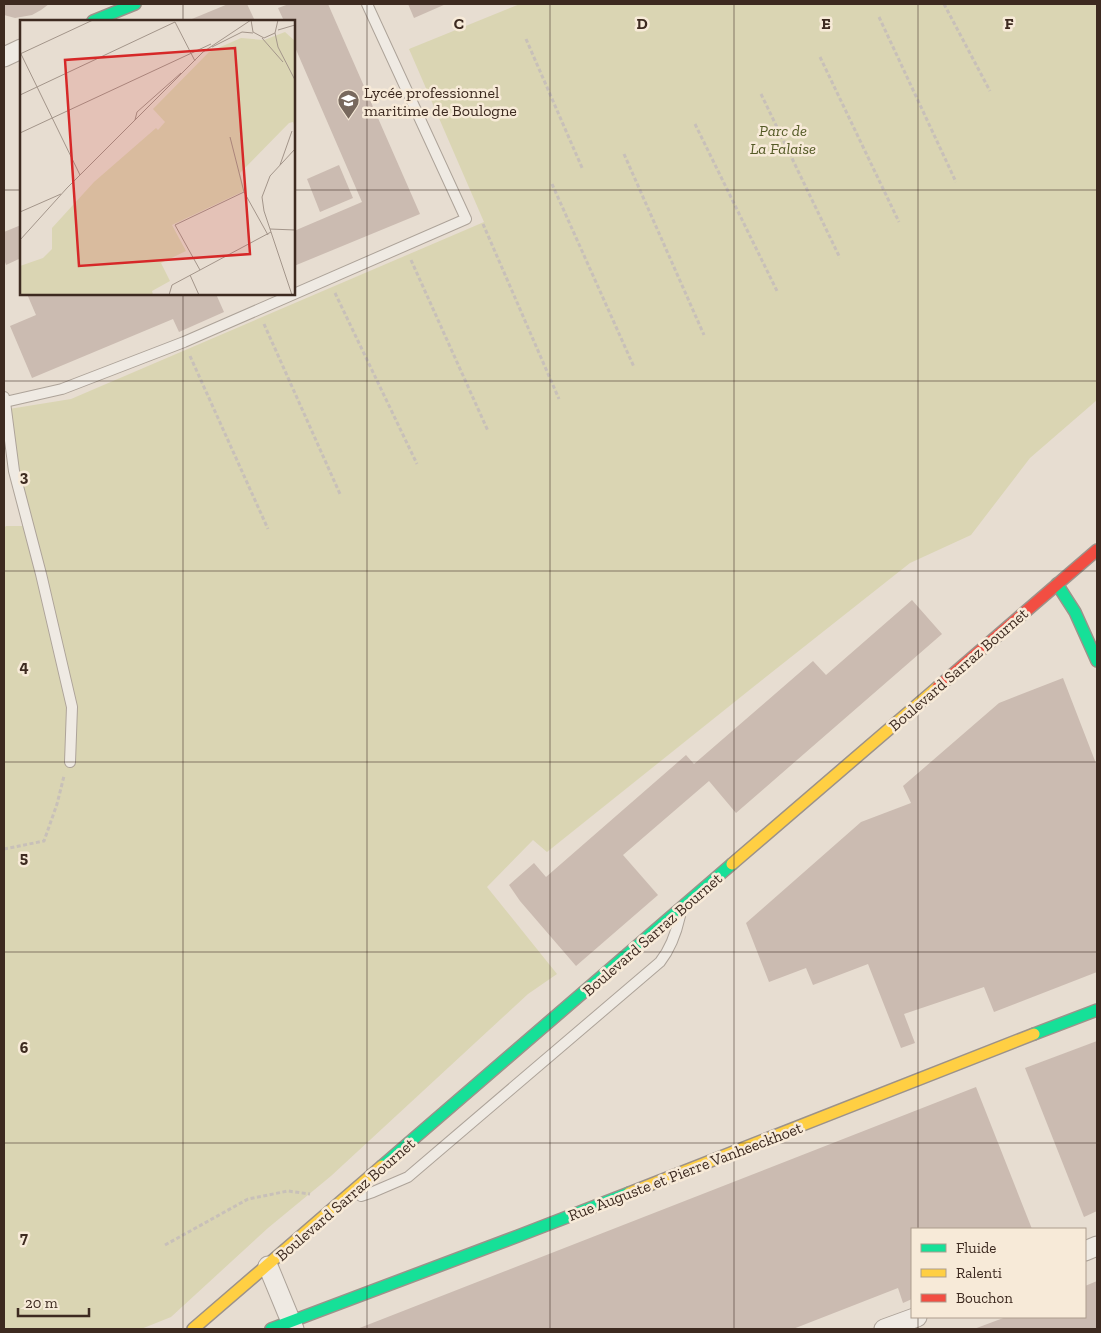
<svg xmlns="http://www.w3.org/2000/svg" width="1101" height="1333" font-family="'Zilla Slab',serif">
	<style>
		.green { fill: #dad5b3 }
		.building { fill: #cbbbb1 }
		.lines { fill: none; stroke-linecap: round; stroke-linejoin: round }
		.lane-casing { stroke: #ada399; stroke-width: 12 }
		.street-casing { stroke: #ada399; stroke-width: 21 }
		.fast-casing { stroke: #9c928a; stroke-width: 14 }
		.slow-casing { stroke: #9c928a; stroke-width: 14 }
		.jam-casing { stroke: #9c928a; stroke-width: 14 }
		.path { stroke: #c8c0b9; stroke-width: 3; stroke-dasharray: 4 2.5; stroke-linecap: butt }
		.lane { stroke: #efeae3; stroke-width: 10 }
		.street { stroke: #efeae3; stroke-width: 19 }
		.fast { stroke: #16e098; stroke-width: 11 }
		.slow { stroke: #ffcf43; stroke-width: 11 }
		.jam { stroke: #f24e42; stroke-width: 11 }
		.grid { fill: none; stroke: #3d2a20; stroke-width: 1; stroke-opacity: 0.55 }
		.labels { text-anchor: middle; stroke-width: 5; stroke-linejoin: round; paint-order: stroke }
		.poi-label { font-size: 16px; fill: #3d2a20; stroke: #f7ead8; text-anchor: start }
		.park-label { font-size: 16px; font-style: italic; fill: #545a26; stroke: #f7ead8 }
		.street-label { font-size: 16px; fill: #3d2a20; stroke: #f7ead8 }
		.inset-road { fill: none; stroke: #a3958a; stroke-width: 1 }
		.view { fill: #d62828; fill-opacity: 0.15; stroke: #d62828; stroke-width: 2.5 }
		.inset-edge { fill: none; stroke: #3d2a20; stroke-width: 2.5 }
		.grid-label { font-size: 16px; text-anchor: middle; font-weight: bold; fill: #3d2a20; stroke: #f7ead8; stroke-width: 5; stroke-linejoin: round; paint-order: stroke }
	</style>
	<rect width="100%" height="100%" fill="#e7ddd1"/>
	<polygon class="green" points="520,4 1097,4 1097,400 1030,458 971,535 910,563 757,684 547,852 533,840 487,887 557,974 528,994 331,1176 268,1228 171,1317 141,1329 4,1329 4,528 6,526 27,526 9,409 71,399 484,222 409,49"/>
	<g class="building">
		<polygon points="4,4 49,4 41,10 32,15 15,18 4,15"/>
		<polygon points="228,4 247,4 255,21 187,21"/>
		<polygon points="289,4 328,4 420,214 294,266 294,231 362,202 294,45 294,21 284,21 278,8"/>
		<polygon points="408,4 446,4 414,18"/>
		<polygon points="339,165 353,198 320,212 307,179"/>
		<polygon points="21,225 21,258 6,265 4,259 4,232"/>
		<polygon points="27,294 216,294 224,312 179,332 173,319 32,378 10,326 36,315"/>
		<polygon points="912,600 942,634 736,813 709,781 623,855 658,895 576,966 520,901 509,885 534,863 546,877 686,755 694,764 813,661 826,675"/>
		<polygon points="1063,678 1097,766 1097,972 994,1012 984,987 904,1014 915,1043 901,1048 868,964 813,985 806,968 769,982 746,923 861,822 911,803 903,786 999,703"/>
		<polygon points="1097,1041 1097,1211 1084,1217 1025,1068"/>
		<polygon points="976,1087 1032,1229 912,1229 912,1299 903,1303 898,1288 793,1329 357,1329"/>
		<polygon points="1097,1281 1097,1329 974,1329 1006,1317 1085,1317 1085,1286"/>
	</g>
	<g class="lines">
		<defs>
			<g id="lane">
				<polyline points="4,397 5,402 14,471 41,574 72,707 70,762"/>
				<polyline points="5,402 62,389 184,342 466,219 367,4"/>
				<path d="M361,1196L373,1192L408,1177L660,962C671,948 676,934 680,916"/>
			</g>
			<g id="street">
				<polyline points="4,57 21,49"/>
				<polyline points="1085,1251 1097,1246"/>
				<polyline points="268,1266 294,1329"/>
				<polyline points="884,1329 917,1317"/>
			</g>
			<g id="fast">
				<polyline points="93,21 135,4"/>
				<polyline points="1057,584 1075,612 1097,661"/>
				<polyline points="1034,1034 1097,1010"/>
				<polyline points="382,1166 732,864"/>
				<polyline points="271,1329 518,1236 629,1193"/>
			</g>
			<g id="slow">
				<polyline points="732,864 938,687"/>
				<polyline points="629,1193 1034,1034"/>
				<polyline points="193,1329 382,1166"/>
			</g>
			<polyline id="jam" points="938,687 1097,550"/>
		</defs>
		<use href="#lane" class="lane-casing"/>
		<use href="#street" class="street-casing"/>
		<use href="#fast" class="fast-casing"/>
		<use href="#slow" class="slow-casing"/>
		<use href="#jam" class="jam-casing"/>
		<g class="path">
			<polyline points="944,4 990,91"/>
			<polyline points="879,17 956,182"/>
			<polyline points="526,39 583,170"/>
			<polyline points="820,57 899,222"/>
			<polyline points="761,94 840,258"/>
			<polyline points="695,124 778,293"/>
			<polyline points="624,154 704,335"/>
			<polyline points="552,184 634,367"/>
			<polyline points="483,224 559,399"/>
			<polyline points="411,260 488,431"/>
			<polyline points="335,293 417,464"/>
			<polyline points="264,324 340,494"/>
			<polyline points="190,356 268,529"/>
			<polyline points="4,849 44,841 57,804 64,776"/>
			<polyline points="165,1245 248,1199 288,1191 310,1194"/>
		</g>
		<use href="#lane" class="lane"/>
		<use href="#street" class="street"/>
		<use href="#fast" class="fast"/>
		<use href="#slow" class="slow"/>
		<use href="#jam" class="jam"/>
	</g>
	<path class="grid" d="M183,4V21M367,4V1329M550,4V1329M734,4V1329M918,4V1229M4,190H21M294,190H1097M183,294V1329M4,381H1097M4,571H1097M4,762H1097M4,952H1097M4,1143H1097M918,1317V1329"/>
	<defs>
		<symbol id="school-pin" viewBox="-11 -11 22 30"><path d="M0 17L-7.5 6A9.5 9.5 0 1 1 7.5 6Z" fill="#78695e" stroke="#f7ead8"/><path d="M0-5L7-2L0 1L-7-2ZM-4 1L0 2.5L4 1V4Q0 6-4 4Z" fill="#fff"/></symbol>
	</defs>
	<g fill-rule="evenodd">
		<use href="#school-pin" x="336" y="88" width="25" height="34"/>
	</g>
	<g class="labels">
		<g class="poi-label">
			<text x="364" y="98">Lycée professionnel<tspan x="364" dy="18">maritime de Boulogne</tspan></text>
		</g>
		<g class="park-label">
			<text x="783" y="136">Parc de<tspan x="783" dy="18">La Falaise</tspan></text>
		</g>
		<g class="street-label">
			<text transform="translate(958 669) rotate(-41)" y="6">Boulevard Sarraz Bournet</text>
			<text transform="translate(652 934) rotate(-41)" y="6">Boulevard Sarraz Bournet</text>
			<text transform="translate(685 1171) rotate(-21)" y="6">Rue Auguste et Pierre Vanheeckhoet</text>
			<text transform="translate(345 1199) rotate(-41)" y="6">Boulevard Sarraz Bournet</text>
		</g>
	</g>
	<g transform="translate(20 20)">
		<rect width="275" height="275" fill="#e7ddd1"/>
		<path d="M265,12L275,21V107L273,102L269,103L220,153L224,171L152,205L166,231L141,243L150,261L132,271L133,275H0V246L23,238L32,229V208L74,162L136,108L138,110L145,102L133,89L189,32L221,18L244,20Z" fill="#dad5b3"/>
		<path class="inset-road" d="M231,0L233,12L244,18L255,13L258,0M258,10L275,5M255,13L258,27L275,60M242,18L263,42M192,27L222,12L233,13M0,34L73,0M1,34L60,155M0,75L155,2L175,41M115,100L117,92L161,53M0,113L191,24M210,117L224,172L248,215M260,145L272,111M0,192L41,174M250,209L275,210M0,220L47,168L183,32L231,0M180,250L155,205L224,172M170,255L179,275M149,275L152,265L251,212M272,275L244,191L242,177L250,156L275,129"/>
		<path class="view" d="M215,28L230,234L59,246L45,40Z"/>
		<rect width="275" height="275" class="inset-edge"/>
	</g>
	<g class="grid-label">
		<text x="459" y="29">C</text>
		<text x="642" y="29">D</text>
		<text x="826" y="29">E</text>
		<text x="1009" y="29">F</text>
		<text x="24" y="482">3</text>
		<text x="24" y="672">4</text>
		<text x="24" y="863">5</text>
		<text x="24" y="1053">6</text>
		<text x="24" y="1243">7</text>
	</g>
	<rect width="1101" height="1333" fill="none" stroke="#3d2a20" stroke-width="10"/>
	<rect x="911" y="1228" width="175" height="90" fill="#f7ead8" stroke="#ad9d8e"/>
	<rect x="921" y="1244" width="25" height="8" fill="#16e098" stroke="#ad9d8e"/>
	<text x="956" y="1253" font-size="15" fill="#3d2a20">Fluide</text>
	<rect x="921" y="1269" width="25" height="8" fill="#ffcf43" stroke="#ad9d8e"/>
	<text x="956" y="1278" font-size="15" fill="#3d2a20">Ralenti</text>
	<rect x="921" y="1294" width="25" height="8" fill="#f24e42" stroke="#ad9d8e"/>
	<text x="956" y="1303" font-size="15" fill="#3d2a20">Bouchon</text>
	<path d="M18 1308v8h71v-8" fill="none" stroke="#3d2a20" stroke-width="2.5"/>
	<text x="25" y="1308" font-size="15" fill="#3d2a20" stroke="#f7ead8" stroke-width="4" paint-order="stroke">20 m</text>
</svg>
